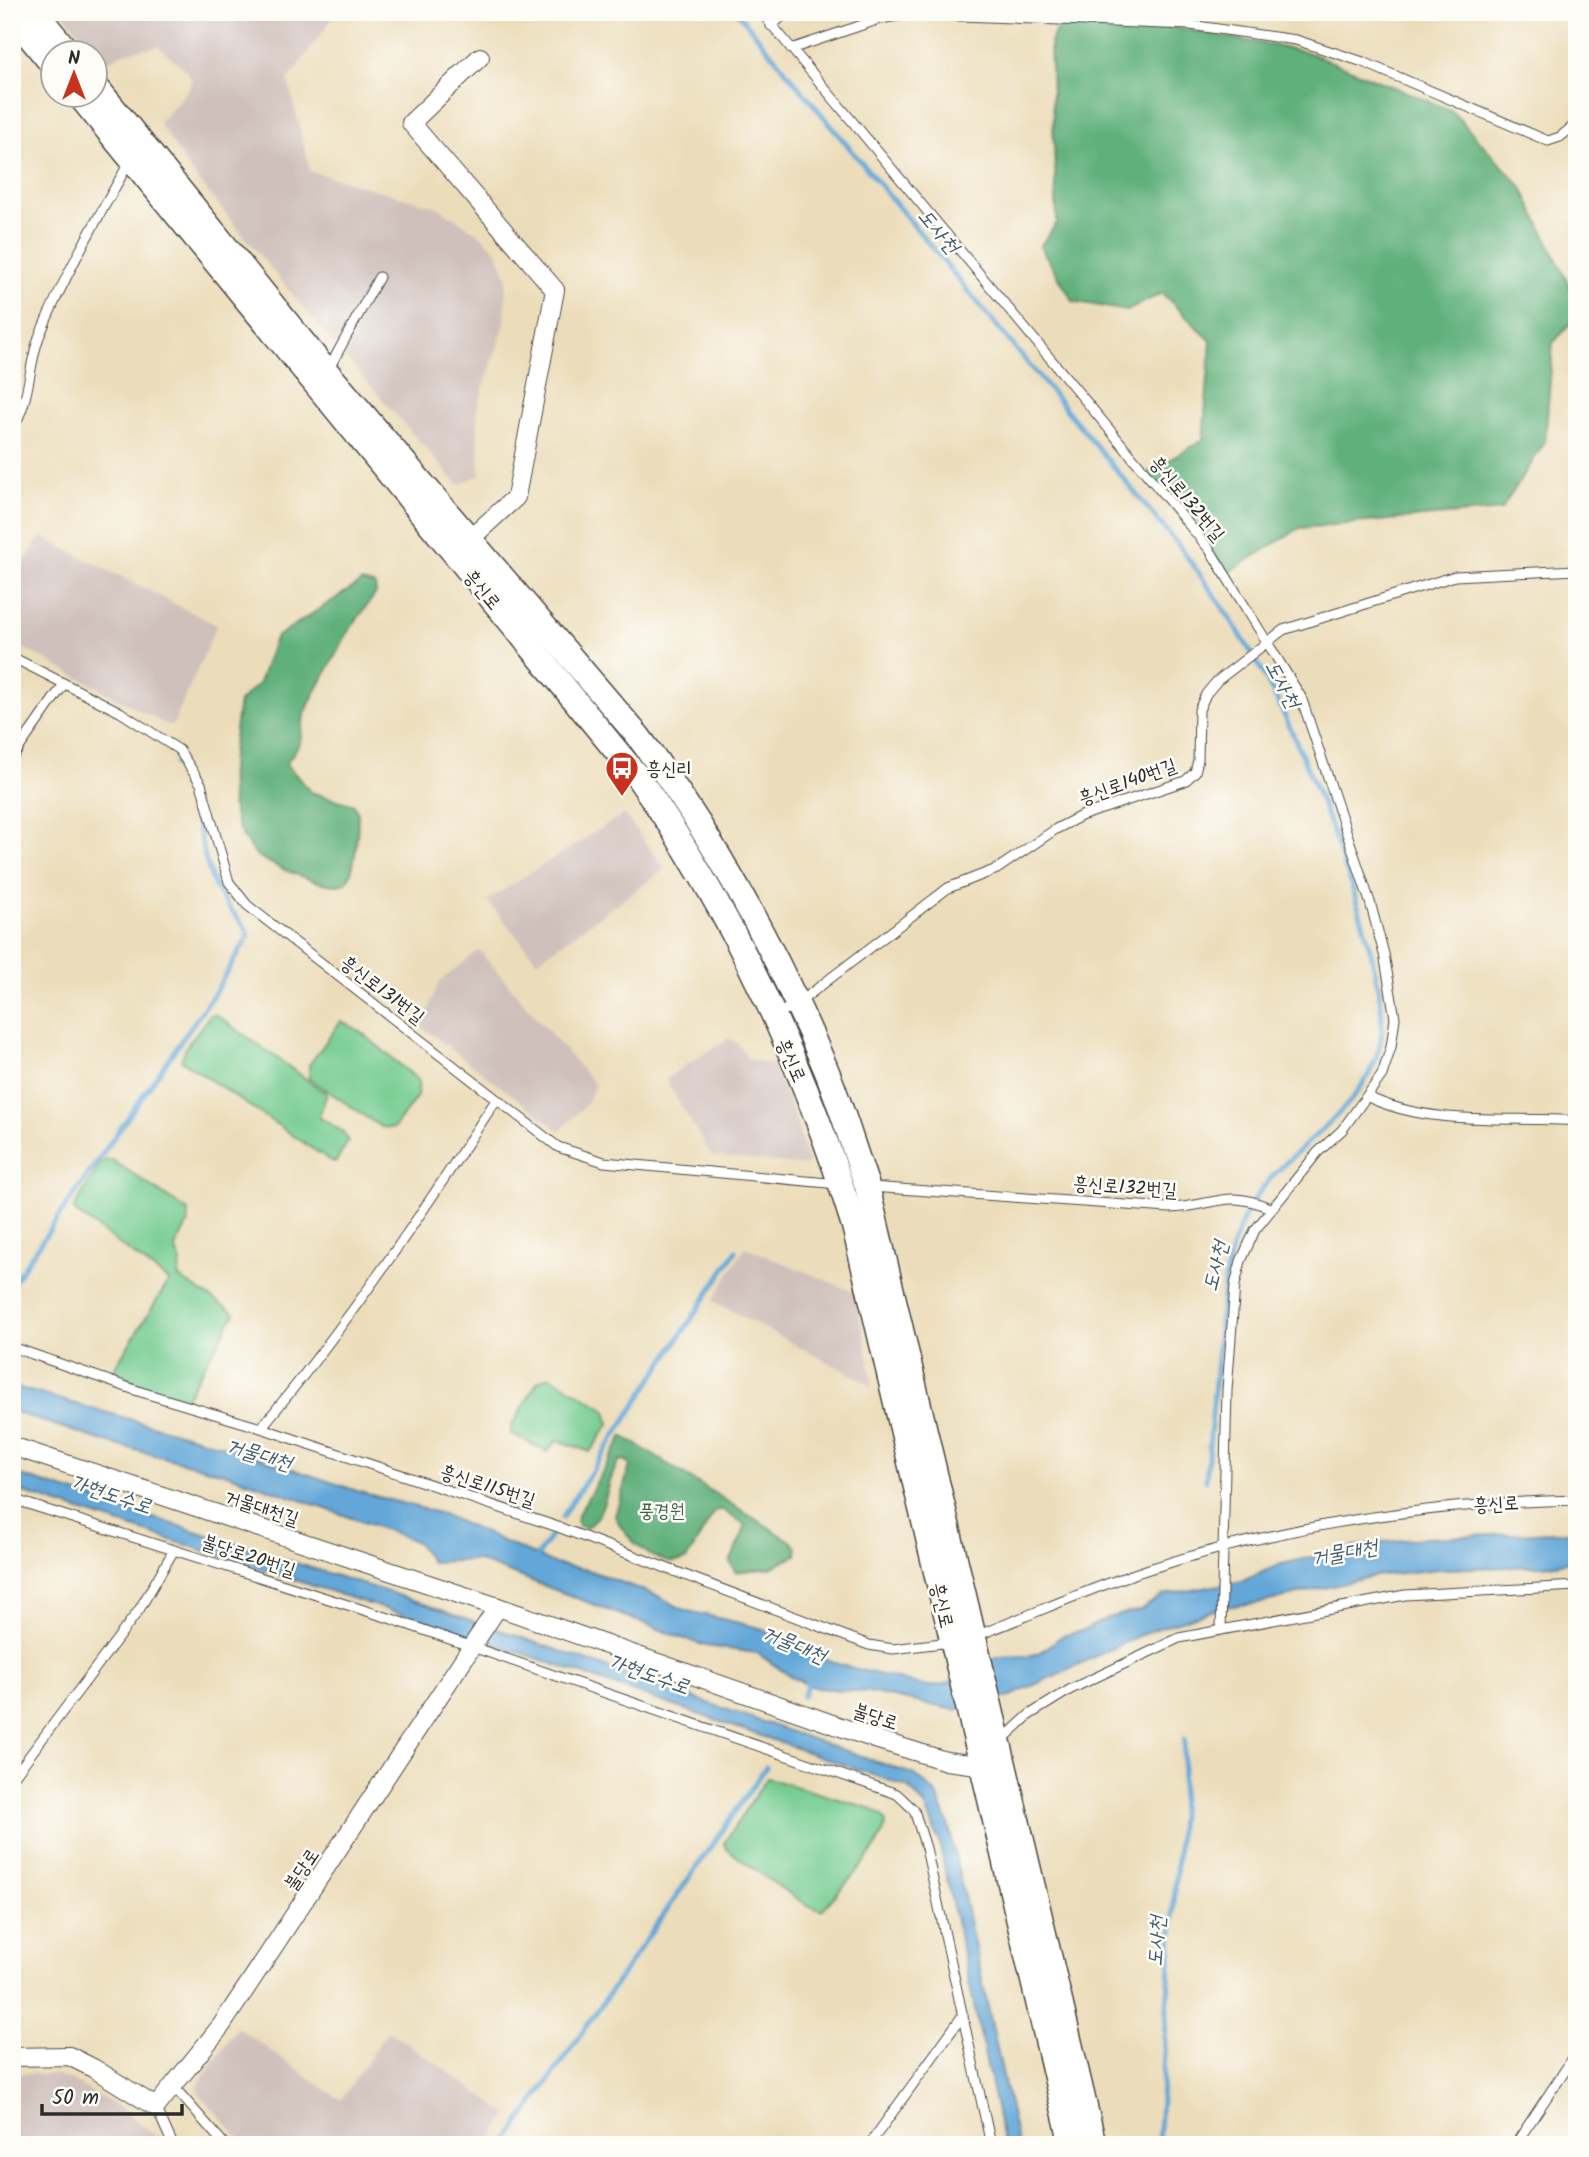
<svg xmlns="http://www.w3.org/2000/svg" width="1589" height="2157" font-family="Kalam,'Poor Story',sans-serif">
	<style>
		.industrial { fill: #cfc0bb }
		.green { fill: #75cc91; stroke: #507c5e; stroke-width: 2 }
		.forest { fill: #60b07b; stroke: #466e53; stroke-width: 2 }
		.water { fill: #64a7d8; stroke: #486982; stroke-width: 2 }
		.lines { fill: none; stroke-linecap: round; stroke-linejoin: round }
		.stream { stroke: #64a7d8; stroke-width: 5 }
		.lane-casing { stroke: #484640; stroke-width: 11 }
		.street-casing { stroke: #484640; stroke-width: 20 }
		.secondary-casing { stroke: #484640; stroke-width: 27 }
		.lane { stroke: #fff; stroke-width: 9 }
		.street { stroke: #fff; stroke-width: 18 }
		.secondary { stroke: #fff; stroke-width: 24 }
		.labels { text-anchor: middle; stroke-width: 5; stroke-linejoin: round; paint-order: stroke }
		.street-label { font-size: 19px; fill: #2b2b2b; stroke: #fdfcf7 }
		.poi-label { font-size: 19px; fill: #2b2b2b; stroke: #fdfcf7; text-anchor: start }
		.park-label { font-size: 19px; fill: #415b4a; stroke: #fdfcf7 }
		.water-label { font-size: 21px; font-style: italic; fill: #425d70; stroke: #fdfcf7 }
	</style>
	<rect width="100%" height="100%" fill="#fdfcf7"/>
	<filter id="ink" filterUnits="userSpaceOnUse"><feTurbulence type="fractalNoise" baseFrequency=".0143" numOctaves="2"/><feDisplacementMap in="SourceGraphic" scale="14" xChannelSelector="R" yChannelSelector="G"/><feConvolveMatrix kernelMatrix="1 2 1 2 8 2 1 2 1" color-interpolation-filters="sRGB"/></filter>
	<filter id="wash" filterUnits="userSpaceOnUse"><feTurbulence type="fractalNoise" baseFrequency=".00686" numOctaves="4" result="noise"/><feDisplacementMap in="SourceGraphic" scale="28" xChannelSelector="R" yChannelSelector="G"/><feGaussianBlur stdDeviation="1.57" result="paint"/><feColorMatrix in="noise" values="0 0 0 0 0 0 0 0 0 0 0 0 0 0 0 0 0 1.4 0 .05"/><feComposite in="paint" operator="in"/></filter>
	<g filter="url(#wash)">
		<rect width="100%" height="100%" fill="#ecddba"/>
		<g class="industrial">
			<polygon points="62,12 337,12 288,80 310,171 438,207 483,237 497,251 507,276 505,324 477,408 480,475 458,485 323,332 190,170 159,123 188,90 192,80 187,71 158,46 123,53 104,64"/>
			<polygon points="44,538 217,625 173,725 167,725 12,642 12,583 39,539"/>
			<polygon points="624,814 665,869 537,961 487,900"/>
			<polygon points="479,950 595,1085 586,1104 560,1131 422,1027 439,982"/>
			<polygon points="728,1038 737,1043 749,1060 774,1065 794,1115 808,1162 806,1166 712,1156 665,1079"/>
			<polygon points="745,1247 852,1291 863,1328 873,1386 713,1301"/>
			<polygon points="237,2027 341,2100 388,2030 508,2114 488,2145 245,2145 198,2092 198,2085"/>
			<polygon points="12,2073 54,2075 70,2080 124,2110 154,2135 179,2145 12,2145"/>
		</g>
		<g class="green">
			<polygon points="215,1014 327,1094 319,1117 343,1132 348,1141 336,1162 331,1161 181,1060 186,1047 210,1015"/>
			<polygon points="341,1021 360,1031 419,1081 417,1096 394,1128 381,1127 309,1078 309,1065"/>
			<polygon points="106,1160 112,1160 188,1211 188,1223 175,1248 181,1263 178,1277 235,1313 185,1399 122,1380 114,1374 116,1365 169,1281 73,1210 101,1162"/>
			<polygon points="550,1376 606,1410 609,1424 590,1452 558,1440 547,1452 511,1434 511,1427 538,1381"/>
			<path d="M767,1778L869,1808L881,1815L886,1822C882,1850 841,1888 822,1910C808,1911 744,1861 728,1850L724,1843Z"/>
		</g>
		<g class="forest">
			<polygon points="1061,19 1178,28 1307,52 1451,110 1521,186 1577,301 1577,317 1553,343 1545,442 1501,510 1300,528 1229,572 1144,475 1203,440 1211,341 1162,293 1127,311 1073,301 1040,246 1057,223 1050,43"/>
			<path d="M361,582L375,585L376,593L348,632L311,700L304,716L300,743L286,764L311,792L354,805L358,814C358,829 356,871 346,882C334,894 264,863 253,852C247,844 240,833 237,824C224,787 234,740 239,702L259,683L275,638Z"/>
			<path d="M623,1436L792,1542L797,1548L796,1555L771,1568L735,1572L730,1562L746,1526L721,1509L715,1511L686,1560C658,1571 626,1539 615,1516L630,1466L627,1461L620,1460C604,1482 610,1510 586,1528L579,1526L576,1521L579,1513Z"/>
		</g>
		<g class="water">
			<polygon points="12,1386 225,1446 360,1492 442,1514 554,1564 588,1570 658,1596 684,1610 756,1627 837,1664 928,1687 945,1684 973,1672 996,1657 1029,1656 1040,1652 1062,1636 1085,1630 1107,1618 1140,1610 1163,1595 1243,1581 1278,1565 1368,1544 1424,1538 1577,1531 1577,1560 1544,1566 1439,1569 1374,1576 1265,1602 1223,1607 1147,1632 1011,1696 955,1710 868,1692 816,1688 793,1678 757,1653 706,1646 685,1639 476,1560 431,1562 417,1542 389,1531 224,1473 109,1443 12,1411"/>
			<polygon points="12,1473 419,1602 915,1775 936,1793 948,1823 1018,2145 1004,2145 939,1842 926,1807 908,1787 516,1651 12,1489"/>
		</g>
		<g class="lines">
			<g class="stream">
				<path d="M737,12L1180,547C1212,591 1243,635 1269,684C1304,751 1399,979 1379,1049C1362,1112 1295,1143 1259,1193C1223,1242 1222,1302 1217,1360C1213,1400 1210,1441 1206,1481"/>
				<path d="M12,1284L215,992L248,937L247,930C234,913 218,898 211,877C197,839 199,799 175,764"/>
				<polyline points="562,1517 736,1251"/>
				<polyline points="533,1562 551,1536"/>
				<polyline points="803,1696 809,1679"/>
				<polyline points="504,2145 766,1767"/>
				<polyline points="1158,2145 1185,1739"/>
			</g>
		</g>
	</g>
	<g filter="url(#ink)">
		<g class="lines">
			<defs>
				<g id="lane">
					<polyline points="761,12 1210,550 1301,697 1370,902 1384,954 1395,1018 1391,1047 1382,1075 1342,1130 1318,1152 1255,1230 1241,1261 1235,1285 1227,1390 1221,1630"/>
					<polyline points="771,26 787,12"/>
					<polyline points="791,49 880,19 909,14 1190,25 1296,40 1363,62 1548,141 1560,137 1577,123"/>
					<polyline points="328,370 379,277"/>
					<path d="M12,429C30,403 28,367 39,337C64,276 97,219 130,161"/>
					<polyline points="12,657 120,712 179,750 201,784 229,882 247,905 558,1147 604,1162 838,1184"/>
					<polyline points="12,758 64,684"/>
					<polyline points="775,1015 797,1004 948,888 997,869 1056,829 1081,816 1185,781 1195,772 1198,760 1199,710 1206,694 1217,681 1283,630 1455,576 1577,570"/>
					<path d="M1368,1097C1431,1127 1509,1116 1577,1121"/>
					<path d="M871,1187L1169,1208C1214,1207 1225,1188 1270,1208"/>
					<polyline points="12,1347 141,1392 261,1428 558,1527 869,1645 893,1649 950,1642"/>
					<path d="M261,1428C347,1325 423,1212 496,1100"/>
					<polyline points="12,1499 389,1618 897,1794 914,1810 926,1848 991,2145"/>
					<path d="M976,1636C1033,1614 1090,1588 1149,1569C1288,1524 1431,1503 1577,1500"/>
					<polyline points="1002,1740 1029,1715 1071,1689 1179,1638 1405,1595 1577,1586"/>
					<polyline points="12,1779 139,1610 174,1550"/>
					<polyline points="174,2087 225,2145"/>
					<polyline points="156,2107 173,2145"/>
					<polyline points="869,2145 963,2015"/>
					<polyline points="1515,2145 1577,2052"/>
				</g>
				<g id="street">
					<polyline points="470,539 516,497 555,290 411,123 480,57"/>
					<polyline points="12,1446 498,1607 878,1740 946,1761 993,1767"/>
					<polyline points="12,2057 69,2056 93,2068 156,2107 221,2026 498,1607"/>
				</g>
				<g id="secondary">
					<polyline points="35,12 68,52"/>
					<polyline points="12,15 52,64"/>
					<path d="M94,84L327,372L638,736C710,831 776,950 822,1060C840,1101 852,1144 867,1186L1094,2145"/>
					<path d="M78,94L637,776C732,910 806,1070 854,1226L1072,2145"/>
				</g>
			</defs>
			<use href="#lane" class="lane-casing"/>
			<use href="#street" class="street-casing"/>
			<use href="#secondary" class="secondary-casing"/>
			<use href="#lane" class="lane"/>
			<use href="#street" class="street"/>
			<use href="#secondary" class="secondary"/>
		</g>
	</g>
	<defs>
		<symbol id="bus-pin" viewBox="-11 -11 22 30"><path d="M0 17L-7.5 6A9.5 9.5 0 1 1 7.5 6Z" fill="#c8321e" stroke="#fdfcf7"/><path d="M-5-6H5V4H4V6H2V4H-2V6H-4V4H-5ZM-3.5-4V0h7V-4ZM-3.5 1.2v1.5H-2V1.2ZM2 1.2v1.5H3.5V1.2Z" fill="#fff"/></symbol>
	</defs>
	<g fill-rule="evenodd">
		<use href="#bus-pin" x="603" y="749" width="38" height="52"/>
	</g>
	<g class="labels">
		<g class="street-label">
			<text transform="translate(1188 498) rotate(50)" y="7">흥신로132번길</text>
			<text transform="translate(483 589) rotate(50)" y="7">흥신로</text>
			<text transform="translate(1127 781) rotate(-20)" y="7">흥신로140번길</text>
			<text transform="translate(383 989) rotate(37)" y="7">흥신로131번길</text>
			<text transform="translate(792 1060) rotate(66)" y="7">흥신로</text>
			<text transform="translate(1125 1186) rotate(4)" y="7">흥신로132번길</text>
			<text transform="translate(488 1485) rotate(18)" y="7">흥신로115번길</text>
			<text transform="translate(1496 1503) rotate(-3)" y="7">흥신로</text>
			<text transform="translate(262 1507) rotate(18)" y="7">거물대천길</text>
			<text transform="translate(249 1555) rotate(18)" y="7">불당로20번길</text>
			<text transform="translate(943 1605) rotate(77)" y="7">흥신로</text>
			<text transform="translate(876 1716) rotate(18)" y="7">불당로</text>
			<text transform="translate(301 1869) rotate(-56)" y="7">불당로</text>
		</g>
		<g class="poi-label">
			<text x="646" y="775">흥신리</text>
		</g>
		<g class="park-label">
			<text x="662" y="1517">풍경원</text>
		</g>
		<g class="water-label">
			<text transform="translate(939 231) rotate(50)" y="7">도사천</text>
			<text transform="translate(1283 684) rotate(62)" y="7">도사천</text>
			<text transform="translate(1215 1266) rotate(-76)" y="7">도사천</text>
			<text transform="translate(259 1454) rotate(17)" y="7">거물대천</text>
			<text transform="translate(111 1494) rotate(18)" y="7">가현도수로</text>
			<text transform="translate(1344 1552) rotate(-10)" y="7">거물대천</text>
			<text transform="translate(794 1644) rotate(23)" y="7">거물대천</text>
			<text transform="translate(649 1674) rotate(19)" y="7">가현도수로</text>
			<text transform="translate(1156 1941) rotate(-86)" y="7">도사천</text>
		</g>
	</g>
	<rect width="1589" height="2157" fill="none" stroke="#fdfcf7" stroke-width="42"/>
	<g transform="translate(74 74)"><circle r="33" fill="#fdfcf7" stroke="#a9a8a5" stroke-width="2"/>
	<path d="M0-5L12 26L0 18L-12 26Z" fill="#c8321e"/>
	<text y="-10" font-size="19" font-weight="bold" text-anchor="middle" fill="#2b2b2b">N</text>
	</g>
	<path d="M42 2104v10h140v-10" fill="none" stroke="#2b2b2b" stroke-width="3.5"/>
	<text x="52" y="2104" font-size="21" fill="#2b2b2b" stroke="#fdfcf7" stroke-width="5" paint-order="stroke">50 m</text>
</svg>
